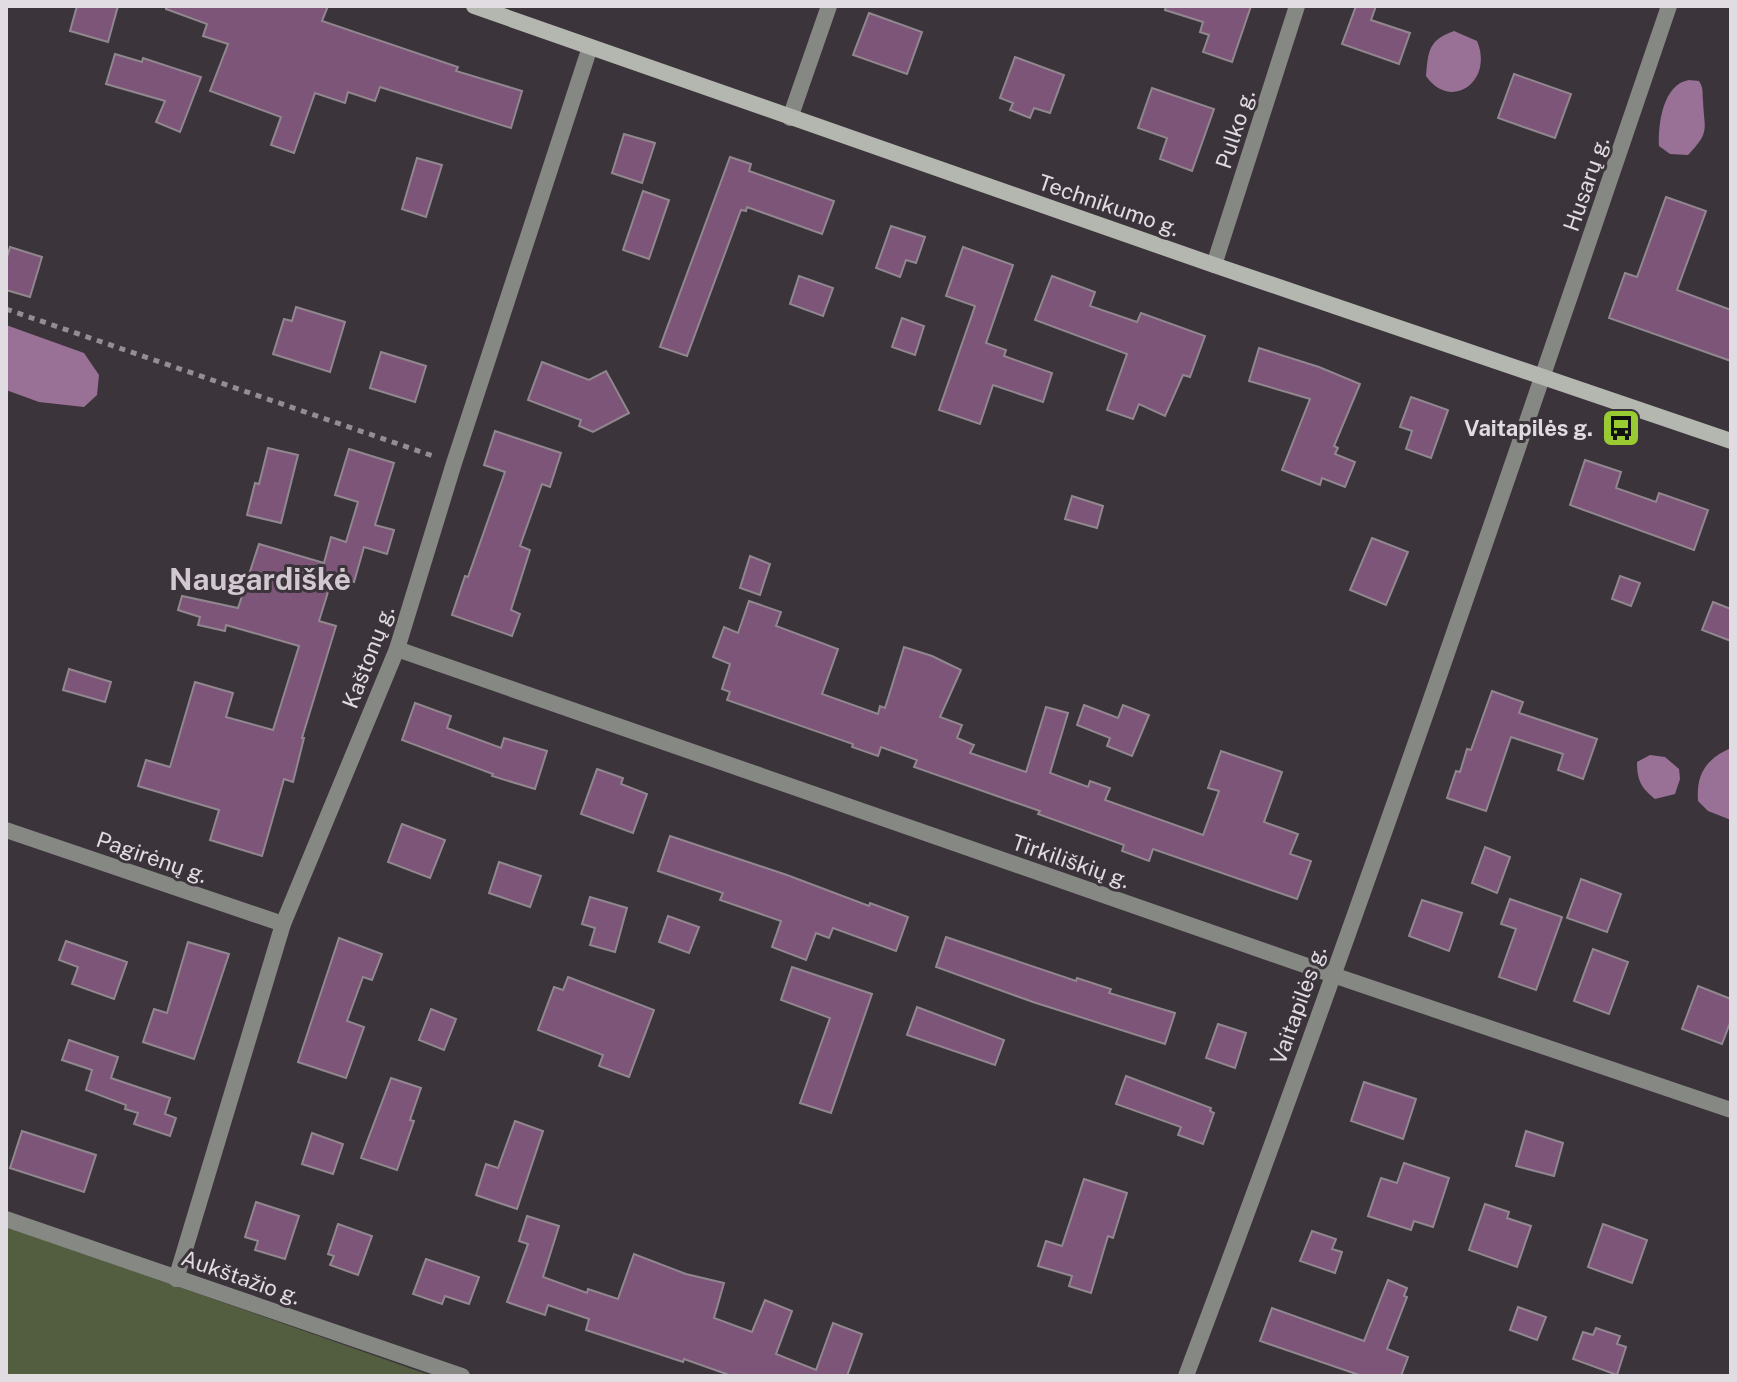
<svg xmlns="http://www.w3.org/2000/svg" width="1737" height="1382" font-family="'Public Sans',sans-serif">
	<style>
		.green { fill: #525e3f }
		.water { fill: #9a7196 }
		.building { fill: #7d5579; stroke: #91878f; stroke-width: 2 }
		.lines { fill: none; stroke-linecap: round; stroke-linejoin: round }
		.path { stroke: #948d93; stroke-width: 5; stroke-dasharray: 6 6; stroke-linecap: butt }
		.street { stroke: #868883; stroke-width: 16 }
		.secondary { stroke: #b3b7af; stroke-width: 16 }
		.labels { text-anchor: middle; stroke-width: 6; stroke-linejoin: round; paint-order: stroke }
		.street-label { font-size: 22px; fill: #e1dce1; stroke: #3c343b }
		.poi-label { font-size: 22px; font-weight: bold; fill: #e1dce1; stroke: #3c343b; text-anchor: end }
		.district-label { font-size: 30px; font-weight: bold; fill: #d2c8d1; stroke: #3c343b }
	</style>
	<rect width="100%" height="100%" fill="#3c343b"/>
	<polygon class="green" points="6,1226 432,1376 6,1376"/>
	<g class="water">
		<path d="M1454,31L1477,41C1494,81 1451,112 1426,76C1428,50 1429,40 1454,31Z"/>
		<path d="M1689,80L1699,81C1704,89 1702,92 1703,100C1704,130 1711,131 1688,155L1670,154L1659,146C1658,124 1663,84 1689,80Z"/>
		<polygon points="6,325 84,353 99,375 97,395 84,407 39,402 6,390"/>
		<path d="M1731,748V820L1708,811L1698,801C1696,774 1706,759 1731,748Z"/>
		<path d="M1650,755L1665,757L1679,769L1680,779L1675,794L1655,799C1641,788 1637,780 1637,762Z"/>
	</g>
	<g class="building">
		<polygon points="77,6 118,6 108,42 70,31"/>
		<polygon points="166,6 328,6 322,21 458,67 456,71 522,91 511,128 380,87 375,101 348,92 345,103 315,93 294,153 271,145 281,117 210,91 228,44 203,36 207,24 166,9"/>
		<polygon points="1166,6 1251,6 1232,62 1203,52 1209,35 1200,32 1203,22 1165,10"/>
		<polygon points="1356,6 1376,6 1371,20 1410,33 1399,64 1342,44"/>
		<polygon points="869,13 922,32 907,74 853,55"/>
		<polygon points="115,54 142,62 143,58 201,77 180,132 156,122 165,101 106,84"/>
		<polygon points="1015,57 1064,75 1050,113 1034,108 1030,118 1010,110 1013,103 1000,98"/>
		<polygon points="1514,74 1571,94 1555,138 1498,118"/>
		<polygon points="1152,88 1214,109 1192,171 1160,159 1167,138 1138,128"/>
		<polygon points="624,134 655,143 642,183 612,173"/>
		<polygon points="730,157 751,164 749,171 834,201 822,234 747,207 746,211 741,210 687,356 660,347"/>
		<polygon points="417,158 442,165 426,217 402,209"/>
		<polygon points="643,191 669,200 649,259 623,250"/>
		<polygon points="1666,197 1706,211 1677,290 1731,310 1731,361 1609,318 1625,273 1637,277"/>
		<polygon points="891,226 925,237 916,263 906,260 900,277 876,268"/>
		<polygon points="10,247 42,257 30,297 6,290 6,261"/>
		<polygon points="963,247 1013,265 986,343 1006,350 1004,356 1052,373 1043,402 993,385 980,424 939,410 975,306 946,296"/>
		<polygon points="799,276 833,288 823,316 790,304"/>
		<polygon points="1052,276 1095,292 1090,306 1137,322 1141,313 1205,336 1190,377 1183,375 1165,416 1139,404 1133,419 1107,410 1127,354 1035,320"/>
		<polygon points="296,307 345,322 330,372 273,354 284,319 292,321"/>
		<polygon points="902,318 924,326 915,355 892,347"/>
		<polygon points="1259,348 1319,367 1360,384 1334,446 1338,448 1335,454 1355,462 1345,487 1322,478 1320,485 1282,470 1310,399 1249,381"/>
		<polygon points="381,352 426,366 415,402 370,388"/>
		<polygon points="542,362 589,380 606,371 629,413 593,432 579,426 581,420 528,400"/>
		<polygon points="1411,397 1448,410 1431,458 1406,449 1412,431 1400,427"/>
		<polygon points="495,431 561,453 550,487 542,484 520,546 530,550 511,610 520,614 512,636 452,615 465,576 468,577 505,472 484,465"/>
		<polygon points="268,448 298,455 281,523 247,515 255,483 259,484"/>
		<polygon points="349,449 394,463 375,525 394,530 387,554 364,547 354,582 333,576 319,621 336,626 302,738 304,738 293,782 284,779 262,856 210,840 219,810 138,786 146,760 170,767 195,682 233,693 226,717 273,730 299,646 226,625 225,631 198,625 200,617 178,610 182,596 238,608 259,544 324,563 331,537 346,542 358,502 335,495"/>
		<polygon points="1585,460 1621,472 1616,488 1656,502 1659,493 1708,510 1694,550 1570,505"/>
		<polygon points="1072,496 1103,506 1097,528 1065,519"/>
		<polygon points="1372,538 1408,552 1386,605 1350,590"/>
		<polygon points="750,556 770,564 760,595 740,588"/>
		<polygon points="1620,576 1640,583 1631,606 1612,599"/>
		<polygon points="749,601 781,612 776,626 838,649 822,694 878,714 880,706 885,708 904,647 932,656 961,670 940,717 962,725 957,738 974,745 970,753 1026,772 1046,707 1068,713 1050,773 1088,787 1090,781 1110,788 1105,800 1203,835 1219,791 1208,788 1221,751 1282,772 1264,822 1298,834 1290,854 1311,861 1297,899 1153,849 1149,861 1122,851 1124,845 1038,814 1040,811 914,767 917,760 881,747 878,756 852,747 853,744 727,700 730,692 722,689 730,664 713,657 724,627 738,633"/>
		<polygon points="1713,602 1731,609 1731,641 1702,630"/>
		<polygon points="69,669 111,682 105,702 63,690"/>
		<polygon points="1492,691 1523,702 1519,713 1597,739 1583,779 1558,770 1563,754 1511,737 1486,811 1447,798 1456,771 1460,772 1467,749 1471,750"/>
		<polygon points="415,703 451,716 447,728 501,748 504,738 547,751 535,789 492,776 493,774 402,740"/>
		<polygon points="1084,705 1118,718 1123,705 1149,715 1132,756 1107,746 1110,738 1077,725"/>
		<polygon points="597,769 623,778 621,784 647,794 633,833 581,814"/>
		<polygon points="402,824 445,840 430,878 388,862"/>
		<polygon points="670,836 787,875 869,906 870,903 908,917 896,951 833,928 829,938 816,933 806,960 772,947 781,921 720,900 723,893 658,871"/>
		<polygon points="1485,847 1510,857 1497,893 1472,883"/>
		<polygon points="499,862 541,876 530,907 489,893"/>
		<polygon points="1581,879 1621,894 1607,932 1567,918"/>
		<polygon points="590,897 627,908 615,952 590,945 595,928 582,924"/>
		<polygon points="1510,899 1562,917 1536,990 1499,977 1516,929 1501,924"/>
		<polygon points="1422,900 1462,913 1449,951 1409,936"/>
		<polygon points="668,916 699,927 689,953 659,942"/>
		<polygon points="946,937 1076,981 1077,978 1111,989 1109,993 1175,1013 1165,1044 1033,1002 936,967"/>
		<polygon points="339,938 382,954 372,980 363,977 347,1021 364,1027 346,1078 298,1062"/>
		<polygon points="66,941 127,962 114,999 72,984 78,967 59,960"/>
		<polygon points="188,942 229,954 194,1059 143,1042 154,1009 167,1013"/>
		<polygon points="1593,949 1628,962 1609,1014 1574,1001"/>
		<polygon points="792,967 872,994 831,1113 800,1103 830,1018 781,1000"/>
		<polygon points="568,977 654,1010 629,1077 599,1066 603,1055 538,1030 554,987 563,990"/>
		<polygon points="1698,986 1731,999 1731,1020 1722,1044 1682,1029"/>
		<polygon points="917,1007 1004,1040 995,1065 907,1035"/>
		<polygon points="431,1009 456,1019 444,1050 419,1040"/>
		<polygon points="1218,1024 1246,1033 1235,1068 1206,1058"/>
		<polygon points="69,1040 118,1057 111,1078 170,1098 165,1114 176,1118 170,1136 134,1124 138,1113 125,1109 126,1105 86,1090 92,1070 62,1060"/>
		<polygon points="1126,1076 1211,1108 1210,1111 1214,1113 1203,1144 1178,1135 1181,1127 1116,1104"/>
		<polygon points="391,1078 421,1088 410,1120 414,1121 397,1170 361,1158"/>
		<polygon points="1364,1082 1416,1099 1403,1139 1351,1121"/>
		<polygon points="515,1121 543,1131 517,1209 476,1195 486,1164 498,1168"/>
		<polygon points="22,1131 96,1155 84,1192 10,1168"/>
		<polygon points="1526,1131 1563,1143 1554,1176 1516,1166"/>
		<polygon points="312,1133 343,1144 333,1174 302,1164"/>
		<polygon points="1404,1163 1449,1178 1433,1227 1414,1221 1411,1230 1368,1216 1381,1178 1397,1183"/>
		<polygon points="1084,1179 1127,1193 1113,1238 1108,1236 1091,1293 1069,1286 1072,1276 1038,1266 1046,1241 1062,1246"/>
		<polygon points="256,1202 299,1216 285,1259 255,1250 258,1241 245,1237"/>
		<polygon points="1485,1204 1509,1212 1507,1218 1531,1226 1517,1267 1469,1250"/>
		<polygon points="527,1216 559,1226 543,1277 587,1293 588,1289 618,1299 634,1254 686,1274 724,1283 714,1318 752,1332 765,1300 792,1311 776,1354 816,1370 833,1323 862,1334 847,1376 732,1376 684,1359 683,1362 586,1330 589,1319 548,1305 545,1315 507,1302 528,1244 519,1241"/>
		<polygon points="338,1224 372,1236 358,1275 330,1265 334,1256 328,1254"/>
		<polygon points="1603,1224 1647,1240 1632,1283 1588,1267"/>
		<polygon points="1312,1231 1336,1239 1332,1249 1342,1252 1335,1273 1300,1261"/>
		<polygon points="426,1259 479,1277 469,1304 445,1296 442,1304 413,1294"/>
		<polygon points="1388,1280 1407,1288 1404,1296 1407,1297 1387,1349 1408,1357 1401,1376 1362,1376 1260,1341 1272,1308 1364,1341"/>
		<polygon points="1518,1307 1546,1317 1537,1340 1510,1330"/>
		<polygon points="1596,1328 1620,1336 1617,1344 1626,1347 1617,1375 1573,1359 1583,1332 1593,1335"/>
	</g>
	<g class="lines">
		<polyline class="path" points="6,309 436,457"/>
		<g class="street">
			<polyline points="790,118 829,6"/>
			<polyline points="1214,265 1297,6"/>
			<polyline points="397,649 1333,975 1731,1110"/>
			<polyline points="6,830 283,924"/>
			<polyline points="6,1219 462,1376"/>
			<polyline points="176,1279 283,924 397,649 454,463 590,47"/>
			<path d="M1186,1376C1357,923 1513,464 1669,6"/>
		</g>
		<polyline class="secondary" points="474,6 1214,265 1731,441"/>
	</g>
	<defs>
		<symbol id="bus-square" viewBox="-11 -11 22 22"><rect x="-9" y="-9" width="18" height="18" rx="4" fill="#9bcb33" stroke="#3c343b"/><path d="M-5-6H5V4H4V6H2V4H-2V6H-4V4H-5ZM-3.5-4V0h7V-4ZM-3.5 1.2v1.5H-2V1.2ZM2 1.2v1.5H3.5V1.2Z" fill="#111"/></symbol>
	</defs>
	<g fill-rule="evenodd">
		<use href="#bus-square" x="1599" y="406" width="44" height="44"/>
	</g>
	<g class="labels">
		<g class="street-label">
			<text transform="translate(1235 129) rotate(-72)" y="8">Pulko g.</text>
			<text transform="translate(1586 184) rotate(-71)" y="8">Husarų g.</text>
			<text transform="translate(1109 205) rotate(19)" y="8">Technikumo g.</text>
			<text transform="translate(368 657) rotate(-69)" y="8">Kaštonų g.</text>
			<text transform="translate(152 857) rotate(19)" y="8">Pagirėnų g.</text>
			<text transform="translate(1071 861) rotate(19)" y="8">Tirkiliškių g.</text>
			<text transform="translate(1298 1005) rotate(-70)" y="8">Vaitapilės g.</text>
			<text transform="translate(241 1277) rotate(19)" y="8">Aukštažio g.</text>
		</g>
		<g class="poi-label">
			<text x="1593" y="436">Vaitapilės g.</text>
		</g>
		<g class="district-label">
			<text x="260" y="590">Naugardiškė</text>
		</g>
	</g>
	<rect width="1737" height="1382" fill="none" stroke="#e1dce1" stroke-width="16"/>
</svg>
